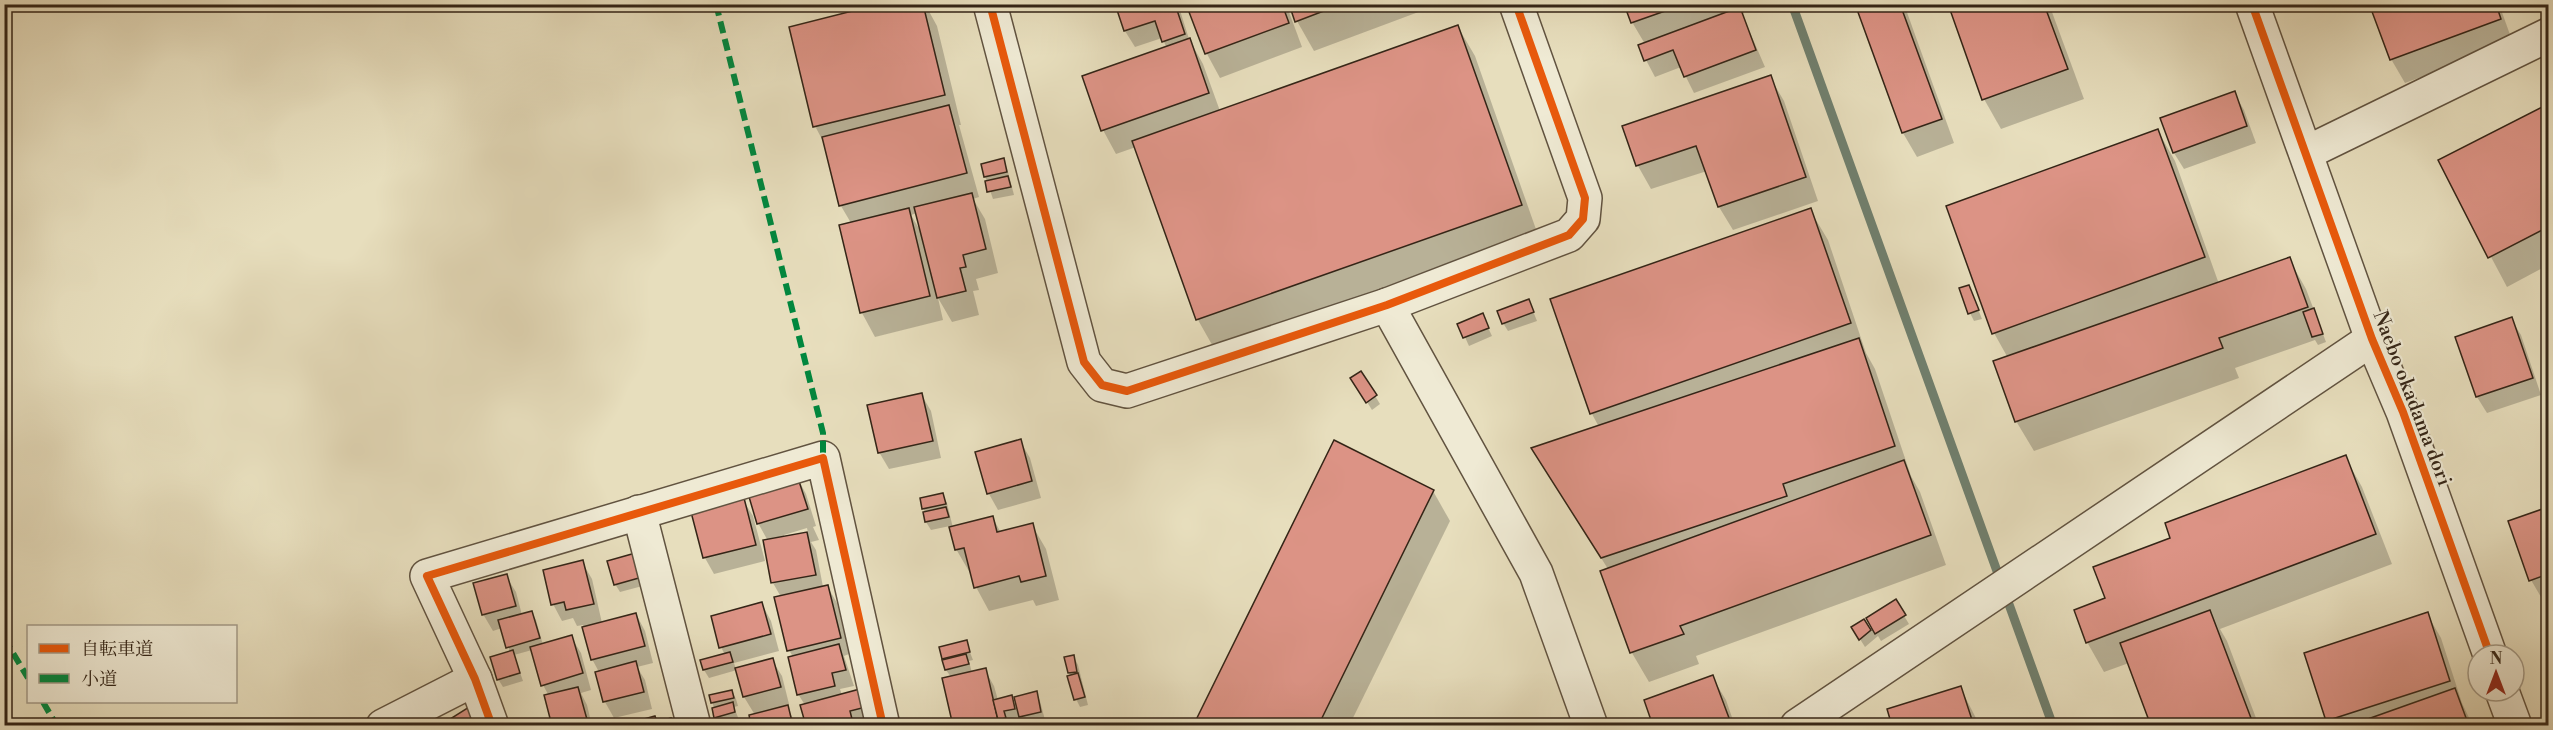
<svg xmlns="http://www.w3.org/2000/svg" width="2553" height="730" font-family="'Libre Bodoni','Noto Serif JP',serif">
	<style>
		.shadow { fill: #0003; fill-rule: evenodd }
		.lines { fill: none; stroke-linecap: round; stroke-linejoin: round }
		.stream { stroke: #70806f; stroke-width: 9 }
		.building { fill: #dc9385; stroke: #342517; stroke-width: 1.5 }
		.minor-casing { stroke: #615340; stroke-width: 36 }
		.tertiary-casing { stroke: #615340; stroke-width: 36 }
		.minor { stroke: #efead4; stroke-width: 33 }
		.tertiary { stroke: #efead4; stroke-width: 33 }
		.quiet { stroke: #00873e; stroke-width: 6; stroke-dasharray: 12 6; stroke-linecap: butt }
		.cycleway-casing { stroke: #efead4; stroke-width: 11 }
		.cycleway { stroke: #e8590c; stroke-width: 8 }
		.labels { text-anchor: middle; stroke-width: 4.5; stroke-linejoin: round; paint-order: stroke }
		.street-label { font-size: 20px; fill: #342517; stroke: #efead4 }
	</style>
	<rect width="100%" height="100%" fill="#e7debd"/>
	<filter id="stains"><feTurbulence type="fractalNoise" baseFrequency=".00333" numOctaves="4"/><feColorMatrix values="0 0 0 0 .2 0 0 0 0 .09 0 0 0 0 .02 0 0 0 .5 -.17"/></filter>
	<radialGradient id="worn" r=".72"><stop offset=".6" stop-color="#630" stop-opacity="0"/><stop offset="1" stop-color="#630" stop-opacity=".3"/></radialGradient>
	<g class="shadow">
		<path d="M886,4H925L937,26L961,125H959L979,197L973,199L985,219L998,273L976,279L979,290L973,291L979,315L952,322L938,298L943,320L875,337L862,313L841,226L851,223L841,206L825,145L815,126ZM917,213L921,232L911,215Z"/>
		<polygon points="1116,4 1178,4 1189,39 1203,64 1220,111 1458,27 1475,56 1538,235 1215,350 1198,320 1136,147 1116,154 1103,130 1167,48 1162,38 1135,47 1125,31"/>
		<polygon points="1188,4 1286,4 1302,47 1220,78 1207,54"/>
		<polygon points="1291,4 1440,4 1314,51 1297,21"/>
		<polygon points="1626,4 1742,4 1744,13 1742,14 1765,67 1694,93 1681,67 1655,77 1646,60 1640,46 1645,44 1632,22"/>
		<polygon points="1857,4 1904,4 1954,143 1917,157 1903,133"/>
		<polygon points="1949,4 2049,4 2084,99 2001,129 1984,99"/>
		<polygon points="2388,4 2499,4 2513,43 2405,83 2391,59"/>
		<polygon points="1770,77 1784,101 1818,201 1733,230 1719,207 1707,171 1651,189 1638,166 1624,127"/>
		<polygon points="2234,93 2244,110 2256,143 2184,169 2174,153 2162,119"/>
		<polygon points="2548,106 2548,265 2507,287 2440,161"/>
		<polygon points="2158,131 2175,161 2219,284 2289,259 2306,289 2326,342 2318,345 2315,340 2235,368 2239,378 2034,451 2016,421 2008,358 1994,333"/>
		<polygon points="1003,160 1007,168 1014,195 993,199 985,176"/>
		<polygon points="1810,210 1828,240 1866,353 1875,369 1911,476 1920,492 1946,565 1696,656 1699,664 1649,682 1632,653 1602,572 1608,569 1551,478 1599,427 1592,414 1552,300"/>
		<polygon points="1969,286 1982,319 1974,321 1970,313"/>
		<polygon points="1529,301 1537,321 1508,331 1503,323"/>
		<polygon points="1482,315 1492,336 1469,346 1459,324"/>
		<polygon points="2511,319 2521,335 2541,395 2487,413 2477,397 2457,338"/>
		<polygon points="1361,373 1380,404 1372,410 1357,386"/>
		<polygon points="921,394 931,411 941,458 889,469 879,452"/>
		<polygon points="1020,441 1030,458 1041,498 998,510 989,494 977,453"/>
		<polygon points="2345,457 2362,487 2392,564 2220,629 2227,641 2259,726 2152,726 2129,663 2104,672 2087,642 2107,599 2172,539"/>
		<path d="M797,477L806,494L816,526L813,527L819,540L811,542L816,550L823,587L827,586L837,603L849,654L844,656L854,686L840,689L842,695L860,690L867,726H808L805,705L798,694L793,657L789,650L781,597L773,583L765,541H768L758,523ZM807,528L808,533L784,537V535Z"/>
		<polygon points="1433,491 1450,521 1349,726 1195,726"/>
		<polygon points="942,494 947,503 953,528 993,518 1001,533 1032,525 1046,549 1059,600 1036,606 1033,600 989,611 976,587 972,573 970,573 956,549 950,526 931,530 926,522 924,509"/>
		<polygon points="743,500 753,516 765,561 714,574 705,558 693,513"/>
		<polygon points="2548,508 2548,603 2545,604 2531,580 2510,522"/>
		<polygon points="638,554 650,584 620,592 615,584"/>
		<polygon points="582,562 592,579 602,623 636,614 645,631 653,663 637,667 645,680 652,709 614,718 605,702 597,673 599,672 592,659 583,625 577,626 573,618 562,621 553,604"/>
		<polygon points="506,576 516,592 522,615 531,612 536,620 543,645 571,637 581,653 591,690 581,693 587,705 592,726 553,726 549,696 543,685 532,650 514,655 523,681 503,687 498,679 510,652 502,628 493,631 483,614"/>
		<polygon points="1895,601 1909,624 1881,641 1878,636 1865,647 1853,628 1864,621 1872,630 1867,619"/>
		<polygon points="762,604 771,621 779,651 734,663 736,669 772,660 782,676 789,704 786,705 797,726 753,726 755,715 744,697 737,670 709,678 704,670 725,655 721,647"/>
		<polygon points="2427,614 2441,638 2462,703 2473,726 2330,726 2306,654"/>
		<polygon points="966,642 973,660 969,661 972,673 985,670 994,686 998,700 1011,697 1017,707 1036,693 1040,701 1045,720 1025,725 1019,717 1008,719 1009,726 954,726 951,677 946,670 941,648"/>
		<polygon points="1074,657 1078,665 1088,705 1080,707 1076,699 1069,673"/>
		<polygon points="1712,677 1726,700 1735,726 1655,726"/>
		<polygon points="1960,687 1980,726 1894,726"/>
		<polygon points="732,691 736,699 738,706 734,707 739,720 720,725 716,717 711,696"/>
	</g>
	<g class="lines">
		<polyline class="stream" points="1792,4 2053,726"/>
	</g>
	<g class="building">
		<polygon points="880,4 923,4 945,95 813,127 789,27"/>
		<polygon points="1115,4 1175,4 1185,34 1162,42 1155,21 1124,31"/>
		<polygon points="1186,4 1282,4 1289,23 1205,54"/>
		<polygon points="1289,4 1342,4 1295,22"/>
		<polygon points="1624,4 1685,4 1631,23"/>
		<polygon points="1855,4 1900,4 1942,119 1902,133"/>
		<polygon points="1948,4 2044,4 2068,69 1982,100"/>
		<polygon points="2383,4 2496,4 2501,19 2390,60 2371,9"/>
		<polygon points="1740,7 1756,50 1684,77 1673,50 1644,61 1638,45"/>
		<polygon points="1458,25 1522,205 1196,320 1132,141"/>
		<polygon points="1190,38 1209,93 1101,131 1082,76"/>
		<polygon points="1771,75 1806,177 1718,207 1696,146 1636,166 1622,126"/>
		<polygon points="2235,91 2247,126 2173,153 2160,118"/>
		<polygon points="2548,104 2548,227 2488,258 2438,160"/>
		<polygon points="949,105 967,173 839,206 822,137"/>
		<polygon points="2158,129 2205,257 1992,334 1946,206"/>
		<polygon points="1004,158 1007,172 984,177 981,164"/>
		<polygon points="1008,176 1011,187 987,192 985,181"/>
		<polygon points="972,193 986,249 963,255 966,267 960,268 966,291 937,298 914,207"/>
		<polygon points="909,208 930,296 860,313 839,225"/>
		<polygon points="1811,208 1851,323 1590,414 1550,299"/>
		<polygon points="2290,257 2308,307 2219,338 2223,348 2015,422 1993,361"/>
		<polygon points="1969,285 1979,310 1968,314 1959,288"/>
		<polygon points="1529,299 1534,312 1502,324 1497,311"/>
		<polygon points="2314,308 2323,334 2312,337 2303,312"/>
		<polygon points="1483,313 1489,328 1463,338 1457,324"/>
		<polygon points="2512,317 2533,378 2476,397 2455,337"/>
		<polygon points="1859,338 1895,446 1783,484 1787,496 1601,558 1531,448"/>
		<polygon points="1361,371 1377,395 1366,403 1350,378"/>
		<polygon points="922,393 933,441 878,453 867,405"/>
		<polygon points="1021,439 1032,481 987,494 975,452"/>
		<polygon points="1334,440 1434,490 1318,726 1193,726"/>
		<polygon points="2346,455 2376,534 2086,643 2074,610 2105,598 2093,567 2170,538 2165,523"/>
		<polygon points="1904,460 1931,535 1680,626 1684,634 1630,653 1600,571"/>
		<polygon points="797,475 808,509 757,524 747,490"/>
		<polygon points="943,493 946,504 922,509 920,498"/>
		<polygon points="744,498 756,545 703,558 691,512"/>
		<polygon points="946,507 949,517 925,522 923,512"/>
		<polygon points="2548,507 2548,574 2529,581 2508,521"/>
		<polygon points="993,516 997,532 1033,523 1046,576 1021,582 1019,576 974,588 964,548 955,550 949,527"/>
		<polygon points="807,532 816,575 771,583 763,540"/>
		<polygon points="639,552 646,576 614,585 607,561"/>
		<polygon points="583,560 594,604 566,610 564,602 551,605 543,570"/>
		<polygon points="507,574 516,606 482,615 473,583"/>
		<polygon points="828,585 841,638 787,651 774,597"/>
		<polygon points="1896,599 1906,615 1875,634 1866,618"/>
		<polygon points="762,602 771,634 719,648 711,616"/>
		<polygon points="2210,610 2254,726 2151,726 2120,643"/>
		<polygon points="532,611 540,638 506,648 498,620"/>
		<polygon points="2428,612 2450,681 2326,721 2304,653"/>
		<polygon points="636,613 645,646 591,660 582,627"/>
		<polygon points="1864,619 1871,630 1859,640 1851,627"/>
		<polygon points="572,635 583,673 541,686 530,647"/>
		<polygon points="967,640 970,652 942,659 939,647"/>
		<polygon points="839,644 846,670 832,673 835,686 797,695 788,657"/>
		<polygon points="513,650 520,673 497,680 490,657"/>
		<polygon points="730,652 733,662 703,670 700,660"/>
		<polygon points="966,654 969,664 945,670 942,660"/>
		<polygon points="1074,655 1077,672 1068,673 1064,657"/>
		<polygon points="773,658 781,687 743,697 735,668"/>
		<polygon points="636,661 644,692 603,702 595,672"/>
		<polygon points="986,668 998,720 974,726 953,726 942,678"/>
		<polygon points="1078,673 1085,697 1074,700 1067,676"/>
		<polygon points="1713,675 1732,726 1653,726 1644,700"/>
		<polygon points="1961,686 1974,726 1892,726 1887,709"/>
		<polygon points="578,687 588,723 577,726 552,726 544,695"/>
		<polygon points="2455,688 2469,726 2348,726"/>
		<polygon points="860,689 866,707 850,711 853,723 806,726 800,705"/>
		<polygon points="732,690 734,698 711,703 709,695"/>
		<polygon points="1037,691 1041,712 1019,717 1014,697"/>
		<polygon points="1012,695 1015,709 1004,711 1006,718 998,720 993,700"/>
		<polygon points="733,702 735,712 714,718 712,708"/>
		<polygon points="788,705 793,726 751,726 749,715"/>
		<polygon points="469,707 477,726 439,726"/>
		<polygon points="655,716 657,722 671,718 673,726 619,726"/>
	</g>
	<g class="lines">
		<defs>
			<g id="minor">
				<polyline points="990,4 1084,362 1102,385 1127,391 1387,305 1569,235 1583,219 1585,198 1516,4"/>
				<polyline points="2306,153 2548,35"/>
				<polyline points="1387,305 1536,573 1591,726"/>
				<polyline points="639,512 694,726"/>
				<polyline points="383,726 475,679"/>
				<polyline points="492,726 475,679 427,576 823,458 883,726"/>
				<polyline points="1797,726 2372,339"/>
			</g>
			<g id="tertiary">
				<polyline points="2252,4 2372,339 2403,412 2490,655"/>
				<polyline points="2502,691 2515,726"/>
			</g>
		</defs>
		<use href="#minor" class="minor-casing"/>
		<use href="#tertiary" class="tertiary-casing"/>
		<use href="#minor" class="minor"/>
		<use href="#tertiary" class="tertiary"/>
		<g class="quiet">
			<polyline points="716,4 823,433 823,458"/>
			<polyline points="4,638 28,678"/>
			<polyline points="43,702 57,726"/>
		</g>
		<defs>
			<g id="cycleway">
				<polyline points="990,4 1084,362 1102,385 1127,391 1387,305 1569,235 1583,219 1585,198 1516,4"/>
				<polyline points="2252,4 2372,339 2403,412 2490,655"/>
				<polyline points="492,726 475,679 427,576 823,458 883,726"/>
			</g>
		</defs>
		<use href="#cycleway" class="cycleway-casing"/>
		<use href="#cycleway" class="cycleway"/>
	</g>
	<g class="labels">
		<g class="street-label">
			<text transform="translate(2413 398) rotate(69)" y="7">Naebo okadama dori</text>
		</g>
	</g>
	<rect width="2553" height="730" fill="none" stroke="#e7debd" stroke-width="24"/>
	<rect x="6" y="6" width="2541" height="718" fill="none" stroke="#342517" stroke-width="3"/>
	<rect x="12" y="12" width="2529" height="706" fill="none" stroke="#342517" stroke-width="1.5"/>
	<rect x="27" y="625" width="210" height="78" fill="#efead4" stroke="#a49b88" stroke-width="1.5"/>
	<rect x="39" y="644" width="30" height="9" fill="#e8590c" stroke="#a49b88" stroke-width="1.5"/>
	<text x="81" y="655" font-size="18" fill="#342517">自転車道</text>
	<rect x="39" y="674" width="30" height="9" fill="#00873e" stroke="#a49b88" stroke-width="1.5"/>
	<text x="81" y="685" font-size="18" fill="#342517">小道</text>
	<g transform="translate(2496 673)"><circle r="28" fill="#efead4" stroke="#a49b88" stroke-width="1.5"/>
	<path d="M0-4.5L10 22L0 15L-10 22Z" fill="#8f2418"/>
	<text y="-9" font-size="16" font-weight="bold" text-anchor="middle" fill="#342517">N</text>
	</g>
	<rect width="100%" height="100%" filter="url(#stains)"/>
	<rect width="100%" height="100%" fill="url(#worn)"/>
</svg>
